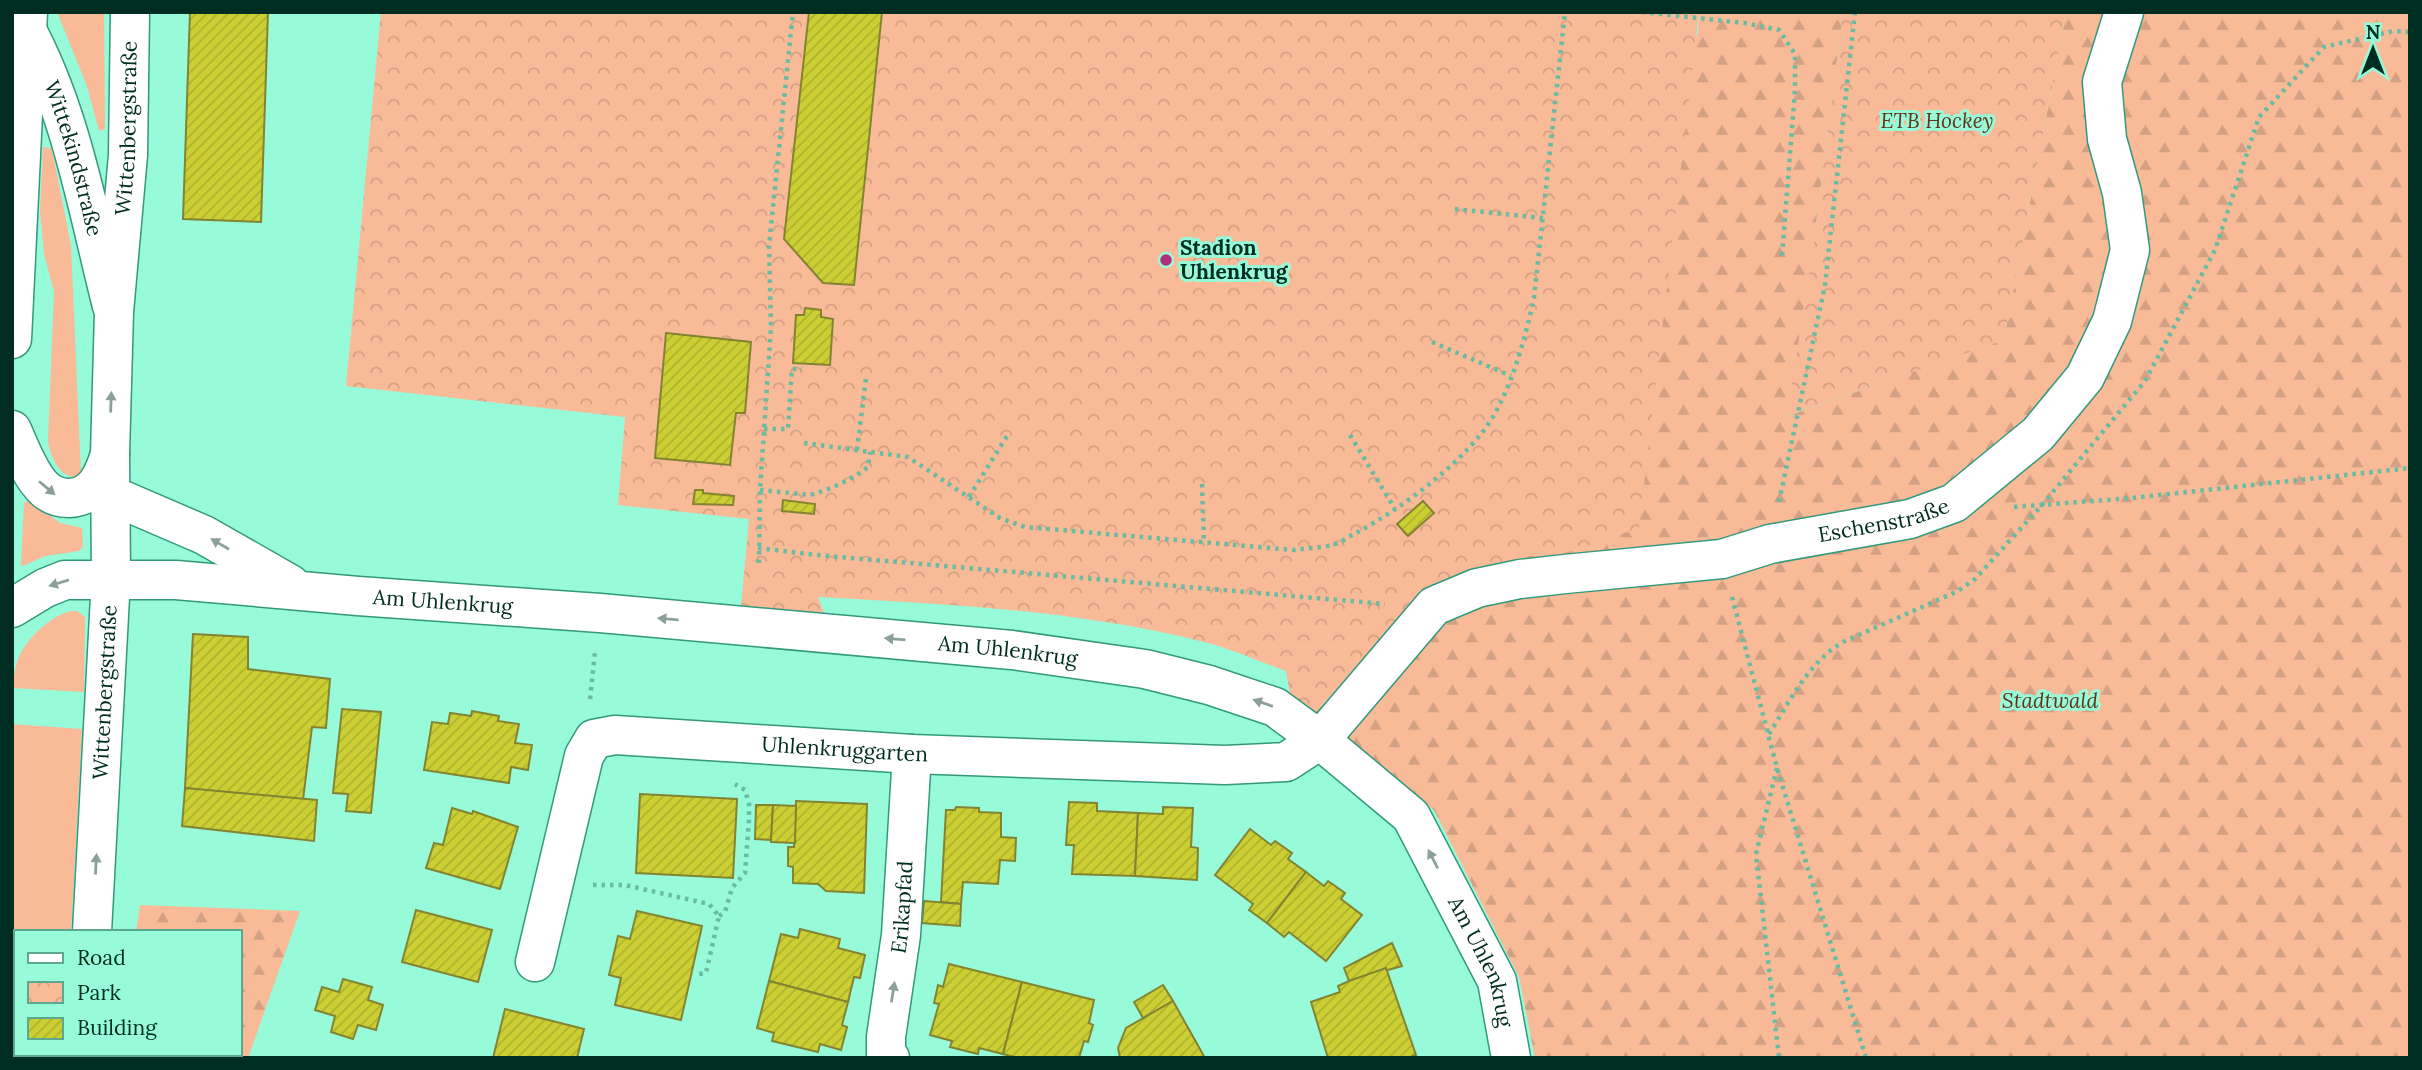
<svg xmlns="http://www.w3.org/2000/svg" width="2422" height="1070" font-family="Lora,serif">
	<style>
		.green { fill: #f9ba98 }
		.forest { fill: url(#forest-firs) }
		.park { fill: url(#park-crowns) }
		.building { fill: url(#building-hatch); stroke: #828432; stroke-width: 2 }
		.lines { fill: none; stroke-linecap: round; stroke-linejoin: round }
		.minor-casing { stroke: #31997c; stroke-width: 41 }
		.tertiary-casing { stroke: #31997c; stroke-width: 41 }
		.secondary-casing { stroke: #31997c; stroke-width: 41 }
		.path { stroke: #69bba1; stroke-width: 4.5; stroke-dasharray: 3.5 5; stroke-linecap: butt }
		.minor { stroke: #fff; stroke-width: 38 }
		.tertiary { stroke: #fff; stroke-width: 38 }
		.secondary { stroke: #fff; stroke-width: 38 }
		.oneway { fill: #8ca09b }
		.poi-dot { fill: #b23079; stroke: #97fad9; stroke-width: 2.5 }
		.labels { text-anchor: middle; stroke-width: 6; stroke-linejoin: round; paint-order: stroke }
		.park-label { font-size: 21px; font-style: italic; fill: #633417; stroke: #97fad9 }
		.street-label { font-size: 21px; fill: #002d21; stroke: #97fad9 }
		.poi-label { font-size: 21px; font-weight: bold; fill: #002d21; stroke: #97fad9; text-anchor: start }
	</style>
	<defs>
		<pattern id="forest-firs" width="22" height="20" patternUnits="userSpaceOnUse" patternTransform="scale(1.75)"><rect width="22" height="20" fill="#f9ba98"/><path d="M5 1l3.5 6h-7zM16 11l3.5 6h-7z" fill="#d4a083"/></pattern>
		<pattern id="park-crowns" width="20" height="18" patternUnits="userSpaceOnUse" patternTransform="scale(1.75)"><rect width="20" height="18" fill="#f9ba98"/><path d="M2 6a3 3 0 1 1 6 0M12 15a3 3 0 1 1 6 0" fill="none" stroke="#d4a083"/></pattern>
		<pattern id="building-hatch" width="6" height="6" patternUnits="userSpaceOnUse" patternTransform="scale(1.75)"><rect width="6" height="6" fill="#cccf33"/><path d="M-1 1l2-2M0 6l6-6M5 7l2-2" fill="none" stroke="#adb22d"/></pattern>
	</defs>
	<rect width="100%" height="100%" fill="#97fad9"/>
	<g class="green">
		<polygon points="57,12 104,12 105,129 99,131 87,86"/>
		<path d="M43,147L51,148L54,159L71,246L81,473L75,477C59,477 49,454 48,440L54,292L44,254L40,211Z"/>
		<polygon points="27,501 31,501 60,523 82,528 83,547 79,551 45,556 23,566 21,564 24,503"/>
		<path d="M71,611H77L85,617L84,692L13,688C14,680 14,672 16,665C23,641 48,617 71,611Z"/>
		<polygon points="12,724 82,729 71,932 16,932 16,1054 64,1054 63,1058 12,1058"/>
	</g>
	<g class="forest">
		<polygon points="1699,12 1843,12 1813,248 1788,416 2004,339 2066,12 2410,12 2410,1058 1535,1058 1519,977 1434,810 1310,718 1418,603 1698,33"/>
		<polygon points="140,905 300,911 248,1058 120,1058 120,1054 240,1054 240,932 136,932"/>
	</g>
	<g class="park">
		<path d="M381,12H1699L1639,528L1418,603L1310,718L1292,705L1286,671C1258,661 1229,648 1200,641C1076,610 945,604 818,597L828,623L748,618L741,606L749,519L618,505L625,417L346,386Z"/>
		<polygon points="1843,12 2066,12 2004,340 1787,416 1813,248"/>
	</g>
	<g class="building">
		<polygon points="190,12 268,12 261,222 183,219"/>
		<polygon points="809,12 882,12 854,285 823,283 784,239"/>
		<polygon points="805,308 821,310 821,317 833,319 830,365 793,363 796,315 804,315"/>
		<polygon points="666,333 751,342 745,413 736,413 730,465 655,458"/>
		<polygon points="695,490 703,490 703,493 734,496 733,505 693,504"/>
		<polygon points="783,500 815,504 814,514 782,511"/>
		<polygon points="1423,501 1434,513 1408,536 1397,524"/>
		<polygon points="193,634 248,637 248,669 330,679 326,728 312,727 303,800 185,788"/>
		<polygon points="342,709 381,712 371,813 346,811 348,794 333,793"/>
		<polygon points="472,711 499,716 498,721 519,724 515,743 532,745 528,770 511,767 509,783 424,770 432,722 448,724 450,713 471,716"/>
		<polygon points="185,788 317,800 314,841 182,826"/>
		<polygon points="640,794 737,799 733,878 636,873"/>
		<polygon points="796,801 867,804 864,893 826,891 818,884 793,883 793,867 788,866 788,847 794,847"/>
		<polygon points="1069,802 1097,803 1097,811 1138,813 1135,876 1072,874 1074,845 1066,845"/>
		<polygon points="756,805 773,805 771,840 755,839"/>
		<polygon points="773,805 796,806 795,843 771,842"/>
		<polygon points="956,807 979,808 979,812 1001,813 1001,837 1016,838 1015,861 1000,860 998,884 963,882 961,904 941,902 946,810 955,810"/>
		<polygon points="1163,807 1193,808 1191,847 1198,848 1197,880 1135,876 1138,813 1163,814"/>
		<polygon points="452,808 472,814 473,811 518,827 500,889 426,868 434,843 443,845"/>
		<polygon points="1250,829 1271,845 1275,841 1292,853 1288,859 1306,872 1267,923 1249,910 1253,904 1215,875"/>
		<polygon points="1306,872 1324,886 1328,881 1345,893 1341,899 1362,915 1326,961 1289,932 1284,937 1267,923"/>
		<polygon points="924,901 961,904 960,926 922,923"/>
		<polygon points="416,910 492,930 478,982 402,962"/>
		<polygon points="637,911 702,926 681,1020 615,1005 621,978 609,975 618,936 630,939"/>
		<polygon points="800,929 840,939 838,948 865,955 860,978 854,977 848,1002 769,981 781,934 798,938"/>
		<polygon points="1392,943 1402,966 1349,981 1344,968"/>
		<polygon points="949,964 1022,982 1003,1054 979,1048 978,1054 950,1047 952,1041 930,1035 939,1004 934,1003 938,985 943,987"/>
		<polygon points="1386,968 1416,1055 1408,1058 1328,1058 1311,1002 1340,992 1338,986 1349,981"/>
		<polygon points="343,979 372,987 368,1000 383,1005 376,1030 358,1025 353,1039 331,1032 335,1016 315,1010 322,987 339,992"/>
		<polygon points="769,981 848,1002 842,1025 847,1027 841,1050 820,1044 818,1052 772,1041 774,1033 757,1028"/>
		<polygon points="1022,982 1094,1000 1089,1023 1093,1025 1088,1042 1084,1041 1079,1058 1019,1058 1003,1054"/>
		<polygon points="1163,985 1173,1001 1143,1018 1134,1002"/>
		<polygon points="1173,1001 1205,1058 1120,1058 1118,1048 1126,1028"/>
		<polygon points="505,1009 584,1029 577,1058 493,1058"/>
	</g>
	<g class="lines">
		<defs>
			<g id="minor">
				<path d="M12,430C20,448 28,470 40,484C47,493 57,498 69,498C94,497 103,477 110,454"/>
				<polyline points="111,495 204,535 290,584"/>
				<path id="s1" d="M12,608L45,588L65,580H176L358,596L600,613L1012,650L1145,669L1209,685L1275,707L1320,740L1411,816L1497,981L1511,1058"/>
				<path id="s2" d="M535,962L584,756L594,739L615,735L912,754L1225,765L1286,762L1320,740L1434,606L1477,588L1520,579L1565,574L1722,559L1770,544L1910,519L1954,503L2038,434L2085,377L2112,321L2130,250L2122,193L2107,139L2102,82L2124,12"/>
				<path id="s3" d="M890,1058L886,1055V1037L901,935L912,754"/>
			</g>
			<g id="tertiary">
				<path id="s4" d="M23,23C71,109 88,212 112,306"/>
			</g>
			<g id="secondary">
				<polyline points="12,339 28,12"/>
				<path id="s5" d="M92,932L111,578L110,454L114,312L128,155L130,12"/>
				<polyline points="84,1058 85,1054"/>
			</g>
		</defs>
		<use href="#minor" class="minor-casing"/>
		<use href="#tertiary" class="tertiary-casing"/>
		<use href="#secondary" class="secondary-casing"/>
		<g class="path">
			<polyline points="1642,12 1744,23 1779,30 1795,54 1795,90 1782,256"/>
			<polyline points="1455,209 1543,218"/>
			<polyline points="1432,342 1511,376"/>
			<polyline points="764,429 788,429 792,369 802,369"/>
			<polyline points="1350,435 1395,509"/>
			<path d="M804,443L908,457L1000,518L1025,527L1294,550C1306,548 1320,548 1332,545C1340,543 1348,537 1356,533C1401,509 1468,460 1494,415C1514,380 1525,338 1534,298L1565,12"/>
			<polyline points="857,450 866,378"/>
			<polyline points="1202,484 1204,542"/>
			<path d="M760,490L810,495C831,489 851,480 868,467L870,452"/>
			<polyline points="969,497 1007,436"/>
			<polyline points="1779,502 1825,285 1855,12"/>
			<polyline points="2014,507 2132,498 2410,468"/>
			<polyline points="758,548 817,555 1385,604"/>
			<polyline points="759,563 760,490 771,327 769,246 793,12"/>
			<polyline points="1732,597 1777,768 1866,1058"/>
			<polyline points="590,699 595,652"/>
			<path d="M1769,734C1790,701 1808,663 1843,642L1958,591L1975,579L2042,505L2145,381L2215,250L2259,117L2324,47L2394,31L2410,32"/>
			<polyline points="1777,768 1756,854 1779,1058"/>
			<polyline points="593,885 625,885 709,904 719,916 706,973 699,974"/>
			<polyline points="719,916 725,912 732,888 745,873 749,820 749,804 745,790 735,784"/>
		</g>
		<use href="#minor" class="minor"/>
		<use href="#tertiary" class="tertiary"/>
		<use href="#secondary" class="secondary"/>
	</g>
	<defs><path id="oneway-solid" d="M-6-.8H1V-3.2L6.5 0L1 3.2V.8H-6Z" transform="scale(1.75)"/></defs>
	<g class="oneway">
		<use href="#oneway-solid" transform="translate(111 402) rotate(-88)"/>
		<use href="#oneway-solid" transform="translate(47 488) rotate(40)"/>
		<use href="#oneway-solid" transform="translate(220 544) rotate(-150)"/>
		<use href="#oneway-solid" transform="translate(59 583) rotate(163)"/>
		<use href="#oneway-solid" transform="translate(668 619) rotate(-175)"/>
		<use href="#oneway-solid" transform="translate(895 639) rotate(-175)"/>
		<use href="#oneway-solid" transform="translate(1263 703) rotate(-161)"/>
		<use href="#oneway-solid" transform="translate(1433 859) rotate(-117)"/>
		<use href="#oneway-solid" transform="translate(96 864) rotate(-87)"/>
		<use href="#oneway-solid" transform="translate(893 992) rotate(-81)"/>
	</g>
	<circle class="poi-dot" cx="1166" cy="260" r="7"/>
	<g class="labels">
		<g class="park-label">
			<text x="1937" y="128">ETB Hockey</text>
			<text x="2050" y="708">Stadtwald</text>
		</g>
		<g class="street-label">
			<text dy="7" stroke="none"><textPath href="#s5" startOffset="805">Wittenbergstraße</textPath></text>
			<text dy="7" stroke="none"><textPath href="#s4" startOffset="145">Wittekindstraße</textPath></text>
			<text dy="7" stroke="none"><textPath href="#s2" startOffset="1601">Eschenstraße</textPath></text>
			<text dy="7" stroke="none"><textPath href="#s1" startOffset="439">Am Uhlenkrug</textPath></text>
			<text dy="7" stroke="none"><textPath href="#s1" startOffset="1006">Am Uhlenkrug</textPath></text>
			<text dy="7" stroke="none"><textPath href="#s5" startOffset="240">Wittenbergstraße</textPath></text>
			<text dy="7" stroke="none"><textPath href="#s2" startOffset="483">Uhlenkruggarten</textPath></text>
			<text dy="7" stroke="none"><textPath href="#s3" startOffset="154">Erikapfad</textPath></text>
			<text dy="7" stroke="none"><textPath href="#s1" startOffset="1617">Am Uhlenkrug</textPath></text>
		</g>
		<g class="poi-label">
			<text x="1180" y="255">Stadion<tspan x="1180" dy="24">Uhlenkrug</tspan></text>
		</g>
	</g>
	<rect width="2422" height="1070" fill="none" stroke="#002d21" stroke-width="28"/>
	<rect x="14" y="930" width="228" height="126" fill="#97fad9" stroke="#5ba88f" stroke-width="2"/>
	<rect x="28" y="953" width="35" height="10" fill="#ffffff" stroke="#5ba88f" stroke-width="2"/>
	<text x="77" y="965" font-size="21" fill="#002d21">Road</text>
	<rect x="28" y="982" width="35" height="21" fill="url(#park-crowns)" stroke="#5ba88f" stroke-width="2"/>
	<text x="77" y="1000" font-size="21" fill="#002d21">Park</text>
	<rect x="28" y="1018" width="35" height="21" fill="url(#building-hatch)" stroke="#5ba88f" stroke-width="2"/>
	<text x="77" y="1035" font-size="21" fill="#002d21">Building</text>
	<g transform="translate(2373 49)" stroke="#97fad9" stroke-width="5" paint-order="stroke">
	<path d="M0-5L12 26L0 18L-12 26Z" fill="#002d21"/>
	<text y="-10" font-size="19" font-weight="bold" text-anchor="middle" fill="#002d21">N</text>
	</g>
</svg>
